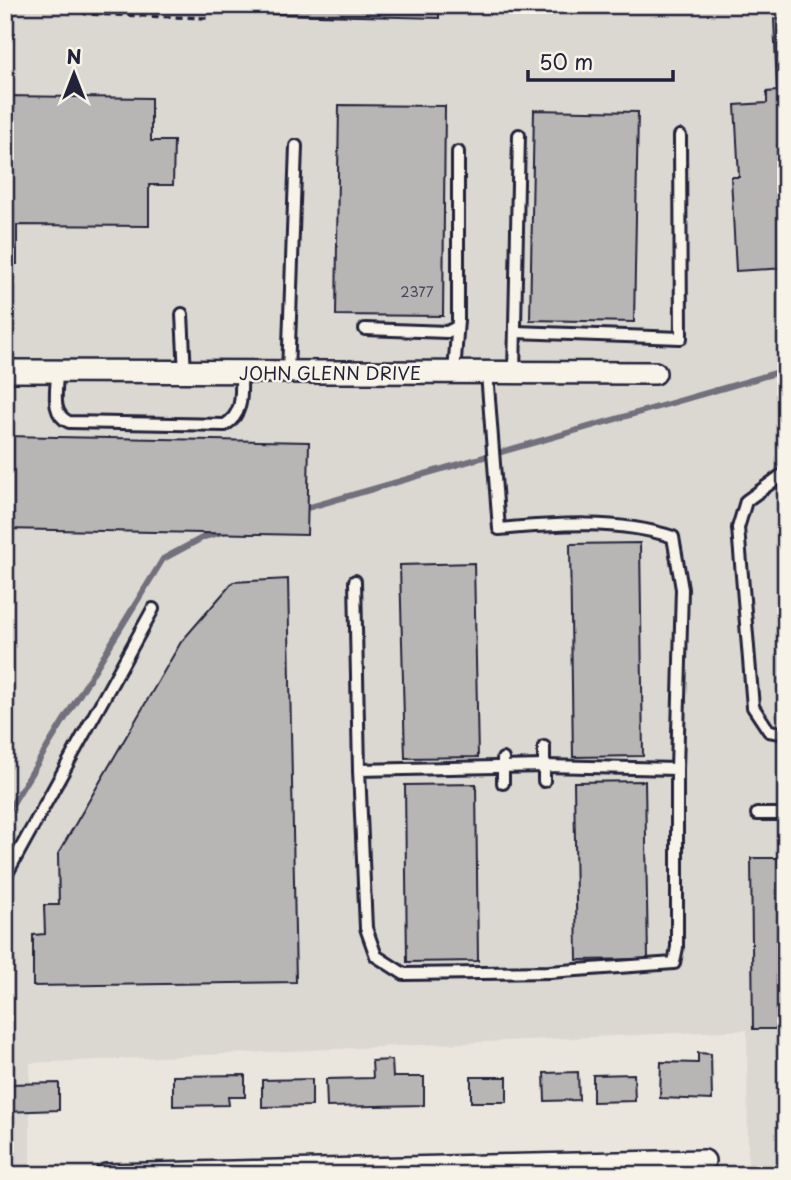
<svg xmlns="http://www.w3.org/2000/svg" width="791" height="1180" font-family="'Playpen Sans',sans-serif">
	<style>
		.built { fill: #dbd8d2 }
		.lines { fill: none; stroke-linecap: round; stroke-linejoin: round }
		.stream { stroke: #716f7b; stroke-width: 6 }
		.building { fill: #b8b6b5; stroke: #22223b; stroke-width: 2 }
		.lane-casing { stroke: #22223b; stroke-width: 16 }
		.street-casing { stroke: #22223b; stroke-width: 26 }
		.path { stroke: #22223b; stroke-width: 3.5; stroke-dasharray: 7 5; stroke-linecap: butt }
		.lane { stroke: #f7f3e8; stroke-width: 10 }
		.street { stroke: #f7f3e8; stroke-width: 21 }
		.labels { text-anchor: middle; stroke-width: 5; stroke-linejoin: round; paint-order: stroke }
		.number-label { font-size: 14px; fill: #48475a }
		.street-label { font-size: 18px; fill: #22223b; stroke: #f7f3e8 }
	</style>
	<rect width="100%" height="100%" fill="#eae6de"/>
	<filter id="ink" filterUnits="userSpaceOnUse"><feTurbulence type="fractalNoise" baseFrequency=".0143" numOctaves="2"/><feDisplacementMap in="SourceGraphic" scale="14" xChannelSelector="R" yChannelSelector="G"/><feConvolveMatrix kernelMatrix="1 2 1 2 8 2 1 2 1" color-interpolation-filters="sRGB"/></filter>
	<g filter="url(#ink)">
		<polygon class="built" points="5,5 786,5 786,1175 748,1175 747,1030 30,1063 30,1175 5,1175"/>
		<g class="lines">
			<g class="stream">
				<polyline points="300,510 786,370"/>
				<polyline points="5,816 163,559 204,537 226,531"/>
			</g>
		</g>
		<g class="building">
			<polygon points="77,5 439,5 439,18 82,9"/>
			<polygon points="786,18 786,268 736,271 731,177 739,177 735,105 767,103 767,92 777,91 774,19"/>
			<polygon points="5,96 151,98 151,141 174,141 173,185 149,185 149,226 17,225 17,264 5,264"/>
			<polygon points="339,105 445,106 443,316 336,315"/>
			<polygon points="534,110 638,112 634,322 530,320"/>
			<polygon points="5,436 309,442 307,535 5,529"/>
			<polygon points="640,543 643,756 573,757 570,544"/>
			<polygon points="474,563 478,757 405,758 400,565"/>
			<polygon points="288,579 296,982 33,986 33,935 45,934 44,905 59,905 58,854 181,642 233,582"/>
			<polygon points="645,781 648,959 577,960 574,782"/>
			<polygon points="476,784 478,961 407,962 405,785"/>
			<polygon points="751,858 786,858 786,1029 753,1029"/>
			<polygon points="698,1053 711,1054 712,1100 660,1098 661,1062 698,1063"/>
			<polygon points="392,1060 393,1077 424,1077 424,1105 327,1107 326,1079 373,1078 372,1061"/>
			<polygon points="578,1072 579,1100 545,1101 544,1073"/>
			<polygon points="634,1074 635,1101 593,1102 593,1075"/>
			<polygon points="245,1075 245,1097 228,1097 229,1105 173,1106 173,1076"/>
			<rect x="471" y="1077" width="36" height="25"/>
			<polygon points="312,1079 312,1106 262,1107 262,1080"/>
			<polygon points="59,1083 59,1110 5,1112 5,1084"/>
		</g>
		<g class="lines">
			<defs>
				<g id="lane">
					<polyline points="182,314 185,374"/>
					<polyline points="365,329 447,332 455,328"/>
					<polyline points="515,332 681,338 680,136"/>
					<path d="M57,372C57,390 50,414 69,422L225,425C244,413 241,394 241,374"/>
					<polyline points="454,373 458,320 458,152"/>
					<path d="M487,373L499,529C555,524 619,519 673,537L682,589L677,769"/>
					<polyline points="514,373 519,135"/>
					<polyline points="288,374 296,146"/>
					<polyline points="786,472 746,501 738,528 753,707 769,731 786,734"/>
					<polyline points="355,581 359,770"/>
					<polyline points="544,747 544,781"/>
					<polygon points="544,766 677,769 677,947 674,963 549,972 404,974 376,956 366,928 359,770"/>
					<polyline points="503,783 503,759"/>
					<polyline points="757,814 786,814"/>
					<polyline points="5,877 153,609"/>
				</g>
				<g id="street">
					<polyline points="5,371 655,373"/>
					<polyline points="106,1175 704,1161"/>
				</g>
			</defs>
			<use href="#lane" class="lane-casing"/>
			<use href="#street" class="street-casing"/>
			<polyline class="path" points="70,5 86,14 207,18"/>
			<use href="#lane" class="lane"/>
			<use href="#street" class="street"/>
		</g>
	</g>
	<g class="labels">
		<g class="number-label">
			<text x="417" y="297">2377</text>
		</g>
		<g class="street-label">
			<text x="330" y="380">JOHN GLENN DRIVE</text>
		</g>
	</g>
	<rect width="791" height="1180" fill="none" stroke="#f7f3e8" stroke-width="28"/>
	<rect x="14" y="14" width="763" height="1152" fill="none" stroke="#22223b" stroke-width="2.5" filter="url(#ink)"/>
	<g transform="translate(74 74)" stroke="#f7f3e8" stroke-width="5" paint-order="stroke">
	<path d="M0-5L12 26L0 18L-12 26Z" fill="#22223b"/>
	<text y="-10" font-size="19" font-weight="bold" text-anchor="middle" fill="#22223b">N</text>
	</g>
	<path d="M528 70v10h145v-10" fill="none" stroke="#22223b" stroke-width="3.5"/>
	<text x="539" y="70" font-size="21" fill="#22223b" stroke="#f7f3e8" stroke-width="5" paint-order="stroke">50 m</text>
</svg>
